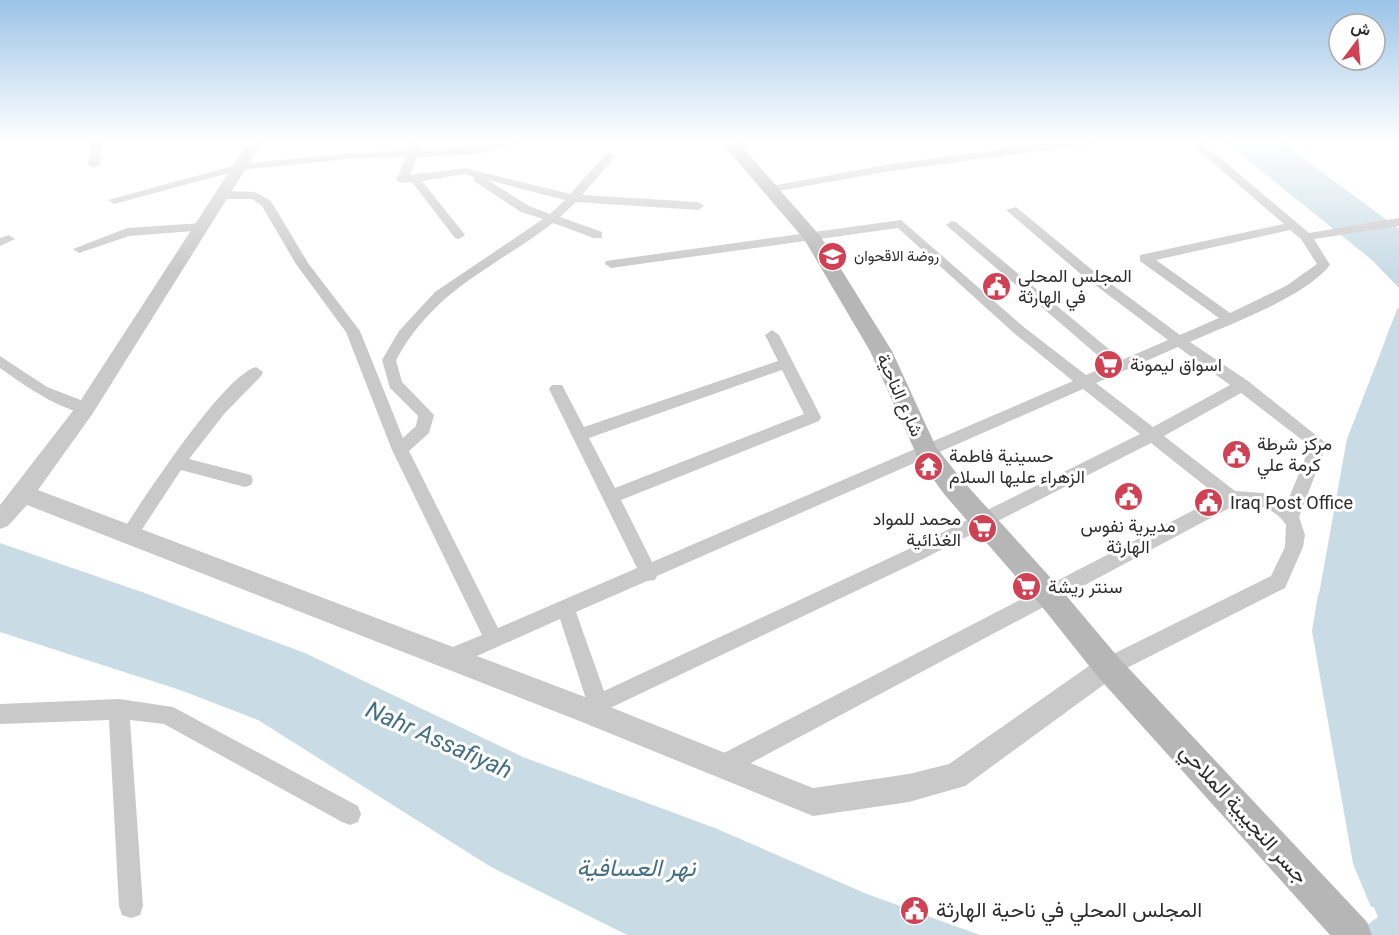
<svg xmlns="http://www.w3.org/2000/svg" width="1399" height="935" font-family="Roboto,Vazirmatn,sans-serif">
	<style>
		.water { fill: #c9dce6 }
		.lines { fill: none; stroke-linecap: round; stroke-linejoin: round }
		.stream-far2 { stroke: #c9dce6; stroke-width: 4 }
		.stream-far1 { stroke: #c9dce6; stroke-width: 4.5 }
		.stream { stroke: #c9dce6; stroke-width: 6 }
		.minor { fill: #c9c9c9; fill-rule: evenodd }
		.tertiary { fill: #c9c9c9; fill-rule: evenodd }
		.secondary { fill: #b6b6b6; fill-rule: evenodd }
		.labels { text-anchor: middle; stroke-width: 6; stroke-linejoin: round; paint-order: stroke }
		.far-poi-label { font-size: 15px; fill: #2c2c2c; stroke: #fff; text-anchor: start }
		.poi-label { font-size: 18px; fill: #2c2c2c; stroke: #fff; text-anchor: start }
		.street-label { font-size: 18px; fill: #2c2c2c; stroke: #fff }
		.near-street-label { font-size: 21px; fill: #2c2c2c; stroke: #fff }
		.near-poi-label { font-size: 21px; fill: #2c2c2c; stroke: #fff; text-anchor: start }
		.near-water-label { font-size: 24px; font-style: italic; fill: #446f84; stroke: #fff }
	</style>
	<rect width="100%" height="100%" fill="#fff"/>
	<g class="water">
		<polygon points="1224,141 1280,141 1399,229 1399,288 1372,260"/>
		<polygon points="1399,310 1399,935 1353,935 1378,917 1356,863 1315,631 1349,440"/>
		<polygon points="0,543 142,592 305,653 523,757 715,828 867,894 980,935 627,935 491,867 258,720 180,690 0,632"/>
	</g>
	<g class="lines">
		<polyline class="stream-far2" points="1388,338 1399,310"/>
		<polyline class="stream-far1" points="1321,596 1349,440 1389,337"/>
		<polyline class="stream" points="1321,595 1315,631 1356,863 1373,904"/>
		<g class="minor">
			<polygon points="92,141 102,141 100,165 94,168 88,165"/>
			<path d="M504,141H523L477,154L417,157L410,175L465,168L570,194L606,154L610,153L616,156L582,195L698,202L704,206L698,210L576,202L560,217L602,232V238H594L553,223C491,270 436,288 396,360L402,382L434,415L429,433L409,451L498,628L637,568L549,389L552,385H562L584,427L778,361L765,335L772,330L779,335L821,417L819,421L621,500L652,562L1073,381L1015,334L898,228L611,268L605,264L606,261L901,220L1025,328L1086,375L1109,365L946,225L952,221L956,222L1122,360L1168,340L1082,275L1006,210L1016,207L1091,269L1180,335L1219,318L1140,261V255L1284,224L1188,141H1200L1309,233L1399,218V226L1314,239L1330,265C1304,298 1229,324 1190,342L1248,381L1327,444L1299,517L1305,535L1303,547L1285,588L1115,674L1108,676L1101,674L1098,667L1101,660L1271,576L1285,547L1286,525C1275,507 1254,503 1235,505L730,774L722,777L714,774L711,766L714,758L1219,497L1151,443L923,559L585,720L578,717L575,710L578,703L586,699L560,619L457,665L450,667L443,665L440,658L443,651L482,635L392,450L346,332L296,264L262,206L252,199H222L216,195L222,191L255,192L271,201L308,263L360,331L403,438L416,426L418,416L390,388L382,360L399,331L435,292L543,219L521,212L474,181V177L465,174L422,181L465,235L459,239L455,238L412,182L402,183L396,180L406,157L349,159L240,170L114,204L108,200L240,164L349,153L408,150L412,143L416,142L421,145L420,150L477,148ZM488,180L565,200L550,214L529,206ZM1290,230L1301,239L1317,264L1286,286L1230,313L1156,260ZM1178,347L1230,385L1153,427L1096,383ZM782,370L804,414L615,488L589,438ZM1083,389L1140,434L911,548L604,691L576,612L647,581L655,580L657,576ZM1241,393L1310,446L1287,503L1263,493L1235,491L1164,436Z"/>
			<polygon points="1064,141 1096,141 1091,144 891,171 772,192 766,189 772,186 891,164"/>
			<polygon points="202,223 206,224 206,230 129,236 79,253 73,249 127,228"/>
			<polygon points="9,235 15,239 0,246 0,238"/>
			<path d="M0,356L47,387L91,404L94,408L91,412C70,418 18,381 0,368Z"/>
			<path d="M256,367L263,372L261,376L225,413L189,459L251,475L253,480L251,485L245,487L181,470L135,540L129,542L123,540L120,535L123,530C145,497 223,376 256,367Z"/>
			<polygon points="119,699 173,707 358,806 361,814 358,822 350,825 342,822 164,724 130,720 143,906 140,915 131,918 122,915 119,906 109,720 0,724 0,704"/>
		</g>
		<polygon class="tertiary" points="249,141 263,141 93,413 38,490 585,697 813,788 909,774 949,764 1099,659 1108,655 1117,659 1121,667 1117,675 965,786 909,802 813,816 582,722 27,505 8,526 0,529 0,505 79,403"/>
		<polygon class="secondary" points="720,141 737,141 821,237 892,351 936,447 962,480 1059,587 1118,657 1367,922 1372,935 1330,935 1098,677 1039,603 944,494 918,458 870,351 804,239"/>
	</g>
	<linearGradient id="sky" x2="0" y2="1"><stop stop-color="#9bc4e7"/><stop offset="0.52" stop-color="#fff"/><stop offset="1" stop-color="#fff" stop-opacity="0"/></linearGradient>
	<rect width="1399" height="272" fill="url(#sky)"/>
	<defs>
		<symbol id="school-disc" viewBox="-11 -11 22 22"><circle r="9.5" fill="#d04154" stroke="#fff"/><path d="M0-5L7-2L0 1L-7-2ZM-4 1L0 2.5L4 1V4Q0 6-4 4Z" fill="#fff"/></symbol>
		<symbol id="civic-disc" viewBox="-11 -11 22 22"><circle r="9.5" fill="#d04154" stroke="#fff"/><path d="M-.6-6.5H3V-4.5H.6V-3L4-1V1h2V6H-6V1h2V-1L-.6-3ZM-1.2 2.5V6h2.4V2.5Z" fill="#fff"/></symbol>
		<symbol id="supermarket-disc" viewBox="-11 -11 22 22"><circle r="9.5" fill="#d04154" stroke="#fff"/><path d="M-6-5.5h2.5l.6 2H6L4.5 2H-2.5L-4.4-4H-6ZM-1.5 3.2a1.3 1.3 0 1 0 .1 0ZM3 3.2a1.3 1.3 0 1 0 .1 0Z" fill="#fff"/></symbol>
		<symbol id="temple-disc" viewBox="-11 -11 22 22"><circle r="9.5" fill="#d04154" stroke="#fff"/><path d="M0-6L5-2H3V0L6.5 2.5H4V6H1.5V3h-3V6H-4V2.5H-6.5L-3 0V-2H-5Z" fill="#fff"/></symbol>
	</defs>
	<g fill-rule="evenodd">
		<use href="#school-disc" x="816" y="240" width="33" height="33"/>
		<use href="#civic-disc" x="980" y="270" width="33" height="33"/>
		<use href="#supermarket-disc" x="1092" y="348" width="33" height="33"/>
		<use href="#civic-disc" x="1220" y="438" width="33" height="33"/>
		<use href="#temple-disc" x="912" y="450" width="33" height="33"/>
		<use href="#civic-disc" x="1112" y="480" width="33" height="33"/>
		<use href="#civic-disc" x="1192" y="486" width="33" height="33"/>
		<use href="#supermarket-disc" x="966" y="512" width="33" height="33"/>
		<use href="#supermarket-disc" x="1010" y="570" width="33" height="33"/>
		<use href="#civic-disc" x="898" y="894" width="33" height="33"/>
	</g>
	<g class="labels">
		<g class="far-poi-label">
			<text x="854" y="261">روضة الاقحوان</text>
		</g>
		<g class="poi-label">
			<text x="1018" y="282">المجلس المحلي<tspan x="1018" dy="21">في الهارثة</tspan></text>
			<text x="1130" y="371">اسواق ليمونة</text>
			<text x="1257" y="450">مركز شرطة<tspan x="1257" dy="21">كرمة علي</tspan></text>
			<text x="949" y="462">حسينية فاطمة<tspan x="949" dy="21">الزهراء عليها السلام</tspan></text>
			<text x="1230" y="509">Iraq Post Office</text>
			<text x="961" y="525" text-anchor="end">محمد للمواد<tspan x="961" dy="21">الغذائية</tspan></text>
			<text x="1128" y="532" text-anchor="middle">مديرية نفوس<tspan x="1128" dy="21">الهارثة</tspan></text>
			<text x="1048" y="593">سنتر ريشة</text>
		</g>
		<g class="street-label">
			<text transform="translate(900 395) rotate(66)" y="6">شارع الناحية</text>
		</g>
		<g class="near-street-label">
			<text transform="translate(1244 814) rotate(48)" y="7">جسر النجيبية الملاحي</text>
		</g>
		<g class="near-poi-label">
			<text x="936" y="917">المجلس المحلي في ناحية الهارثة</text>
		</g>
		<g class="near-water-label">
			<text transform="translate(439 740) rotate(24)" y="8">Nahr Assafiyah</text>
			<text x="636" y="876">نهر العسافية</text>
		</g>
	</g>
	<g transform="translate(1357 42) rotate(16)"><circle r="28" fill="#ffffff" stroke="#ababab" stroke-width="1.5"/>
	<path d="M0-4.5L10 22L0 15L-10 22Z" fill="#d04154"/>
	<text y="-9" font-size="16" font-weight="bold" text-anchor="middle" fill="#2c2c2c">ش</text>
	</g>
</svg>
